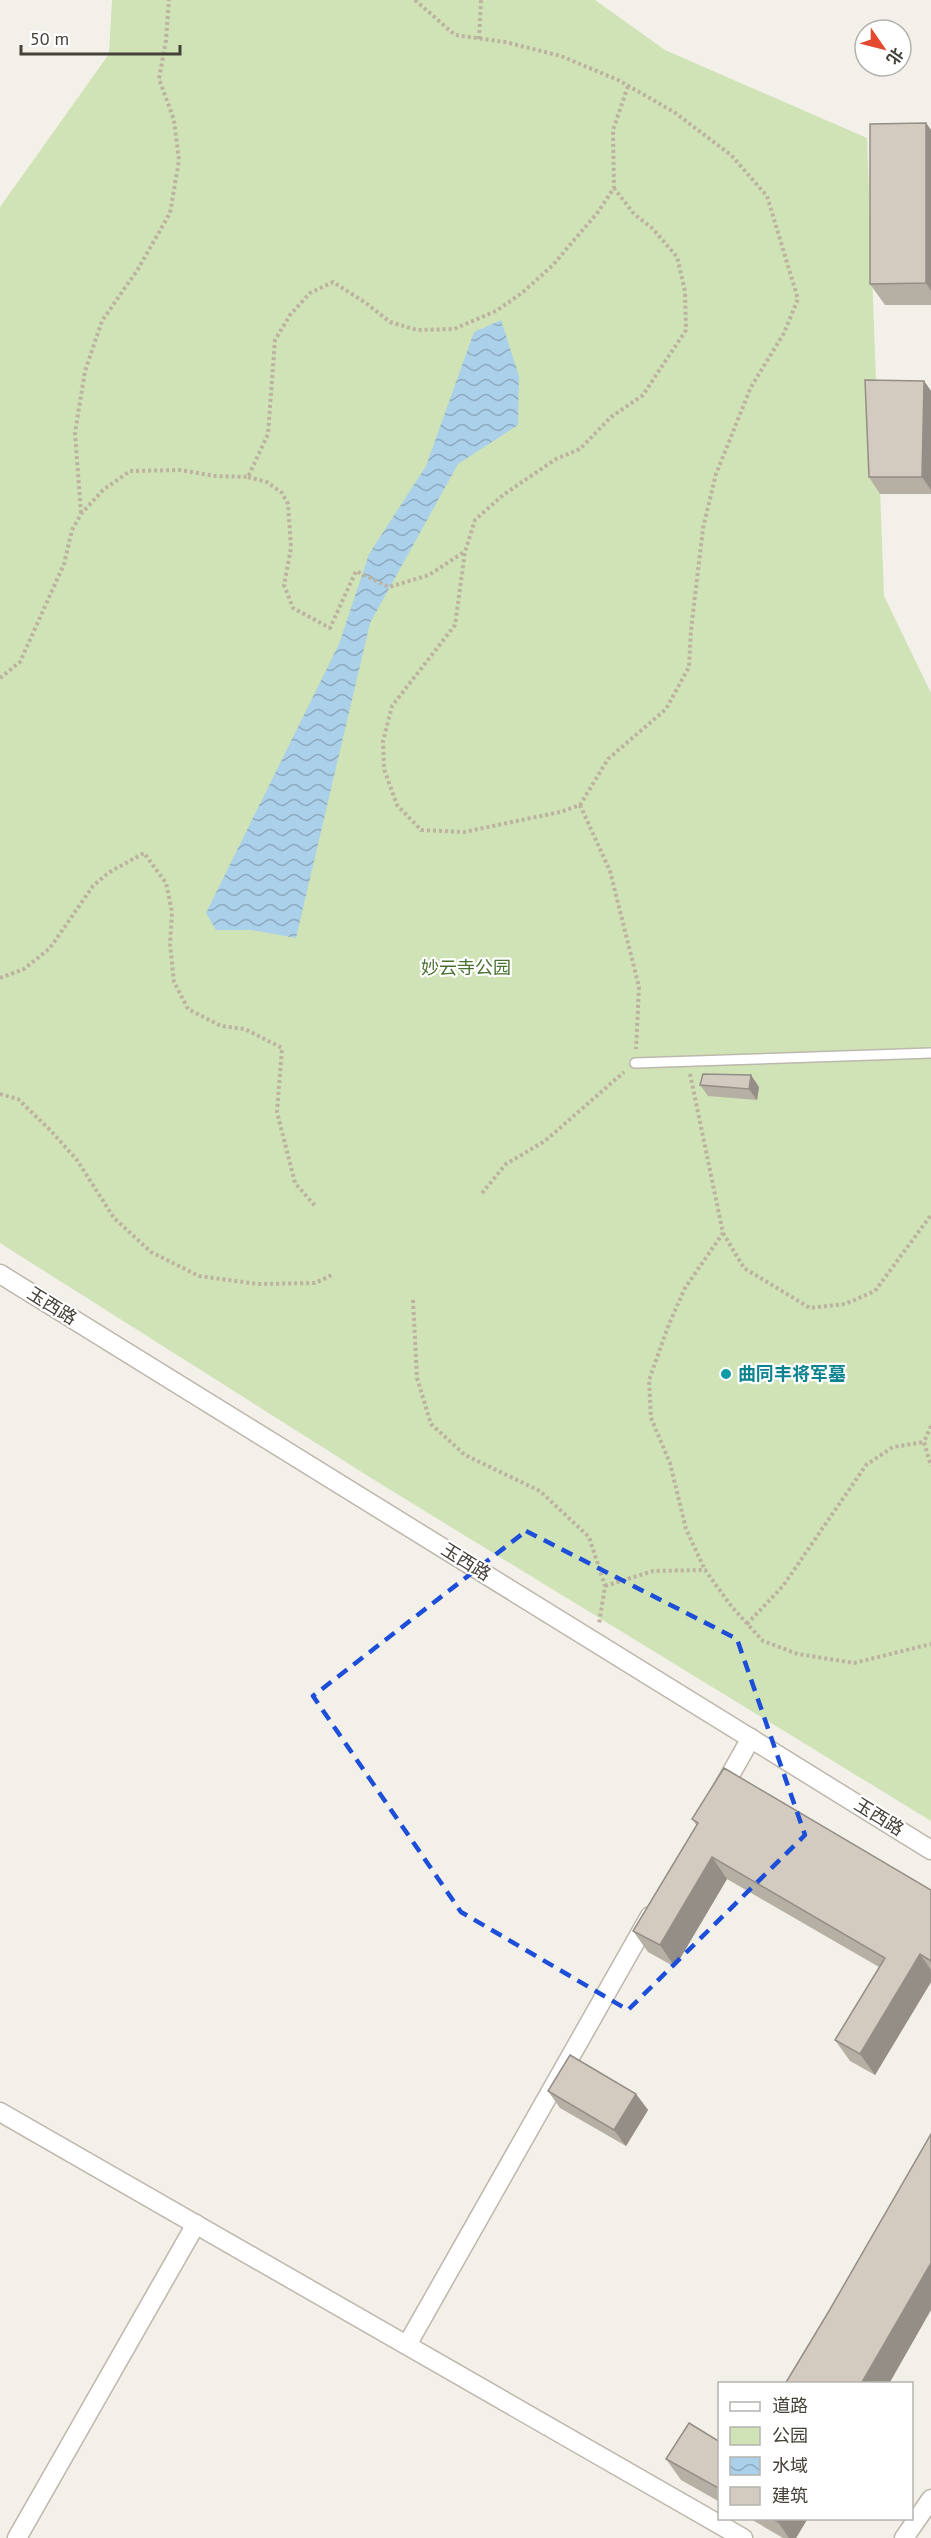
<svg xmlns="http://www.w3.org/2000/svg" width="931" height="2538" font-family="'PT Sans','Noto Sans SC',sans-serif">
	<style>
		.green { fill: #cfe3b6 }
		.water { fill: url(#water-waves) }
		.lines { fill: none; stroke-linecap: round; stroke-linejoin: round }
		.lane-casing { stroke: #bdb7ac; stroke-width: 12 }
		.street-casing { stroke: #bdb7ac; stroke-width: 21 }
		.path { stroke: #bdb29f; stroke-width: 4; stroke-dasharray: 3 3; stroke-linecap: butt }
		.lane { stroke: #fff; stroke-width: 9 }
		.street { stroke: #fff; stroke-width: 18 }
		.wall { fill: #b5afa4 }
		.shaded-wall { fill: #948e86 }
		.building { fill: #d3cbbf; stroke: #948e86; stroke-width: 1.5 }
		.marked { fill: none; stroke: #1d4ed8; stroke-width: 4.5; stroke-dasharray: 12 8; stroke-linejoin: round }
		.culture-dot { fill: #0f9aa8; stroke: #fff; stroke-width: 2 }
		.labels { text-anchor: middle; stroke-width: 4.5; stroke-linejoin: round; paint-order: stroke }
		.park-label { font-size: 18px; fill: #4a7131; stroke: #fff }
		.street-label { font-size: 18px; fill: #454038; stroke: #fff }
		.culture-label { font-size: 18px; font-weight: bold; fill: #0d838f; stroke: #fff; text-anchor: start }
	</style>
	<defs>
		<pattern id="water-waves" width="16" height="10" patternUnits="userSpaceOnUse" patternTransform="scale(1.5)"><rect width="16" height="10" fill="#abd0e9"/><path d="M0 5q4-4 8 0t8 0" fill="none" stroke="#8daabe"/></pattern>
	</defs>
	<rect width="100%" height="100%" fill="#f3f0e9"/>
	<polygon class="green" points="112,0 595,0 665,50 867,138 884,596 931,693 931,1821 379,1483 0,1243 0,207 109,54"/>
	<polygon class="water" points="501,320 519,376 518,425 458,464 370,623 296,938 251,930 216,930 206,913 339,644 369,554 426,466 474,332"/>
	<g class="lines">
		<defs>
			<polyline id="lane" points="635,1063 931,1053"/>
			<g id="street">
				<polyline points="0,1274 931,1850"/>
				<polyline points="720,1793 751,1738"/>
				<polyline points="0,2112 743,2538"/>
				<polyline points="407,2345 650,1916"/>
				<polyline points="17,2538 196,2224"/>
				<polyline points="904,2538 931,2499"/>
			</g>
		</defs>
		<use href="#lane" class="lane-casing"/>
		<use href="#street" class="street-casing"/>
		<g class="path">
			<polyline points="415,0 455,35 505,42 561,56 618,80 674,112 731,155 767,196 798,299 784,333 751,387 716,474 703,528 691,630 689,667 666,709 608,759 580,805 560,812 464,832 421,830 397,805 384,769 383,741 392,706 455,625 465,552 475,520 503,495 556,459 580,449 611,417 643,395 686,330 685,291 677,257 652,228 634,214 614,188"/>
			<polyline points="479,39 481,0"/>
			<polyline points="248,477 267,482 282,493 288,504 291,548 284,585 293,608 330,628 356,571 389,587 429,575 464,552"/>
			<polyline points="81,513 75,433 85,371 102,321 138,269 170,213 179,160 174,120 159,79 166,40 169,0"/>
			<polyline points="0,678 20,662 64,564 72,530 81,514 103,490 130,471 180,470 215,476 248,477 268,434 275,340 290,315 310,293 333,282 366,303 390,322 417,330 454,329 496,311 522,293 552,266 598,212 614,188 613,130 628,86"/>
			<polyline points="580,805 610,871 639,987 636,1049"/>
			<polyline points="0,978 24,969 50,948 93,886 108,873 144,853 166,883 172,912 170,944 174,982 188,1009 221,1026 245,1029 282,1048 277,1112 295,1183 316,1207"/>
			<polyline points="690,1074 723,1233 685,1288 669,1324 649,1380 651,1418 670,1463 686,1529 705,1570"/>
			<polyline points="0,1094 18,1099 51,1131 77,1160 114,1218 151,1252 199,1276 258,1284 315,1283 332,1275"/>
			<polyline points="482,1193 506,1164 545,1141 624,1072"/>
			<polyline points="723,1233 744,1268 810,1308 845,1304 875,1291 931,1215"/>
			<polyline points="413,1300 417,1378 431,1424 465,1455 540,1491 589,1537 605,1586 599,1624"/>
			<polyline points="931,1426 924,1442 931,1466"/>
			<polyline points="605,1586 653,1571 705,1570 732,1607 763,1641 798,1654 854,1663 931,1644"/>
			<polyline points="747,1624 783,1586 866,1465 893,1447 924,1442"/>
		</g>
		<use href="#lane" class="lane"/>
		<use href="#street" class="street"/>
	</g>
	<g class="wall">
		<polygon points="926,123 931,130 931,305 885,305 870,284"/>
		<polygon points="924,381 931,391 931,494 880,494 869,477"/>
		<polygon points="700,1085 759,1087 757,1100 708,1096"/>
		<polygon points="692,1819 931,1890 931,1982 875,2075 850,2061 835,2040 879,1967 727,1879 675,1967 648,1952 633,1931 697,1826"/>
		<polygon points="548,2091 636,2094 648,2110 626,2146 560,2108"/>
		<polygon points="720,2442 720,2502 681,2480 666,2459"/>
		<polygon points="749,2518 808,2518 796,2538 783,2538"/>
	</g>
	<g class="shaded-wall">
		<polygon points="926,123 931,130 931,291 926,283"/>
		<polygon points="924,381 931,391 931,490 922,477"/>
		<polygon points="751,1075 759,1087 757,1100 749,1089"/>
		<polygon points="712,1857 727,1879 675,1967 660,1945"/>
		<polygon points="920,1954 931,1970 931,1982 875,2075 860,2054"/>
		<polygon points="636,2094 648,2110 626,2146 614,2130"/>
		<polygon points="931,2263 931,2310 889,2384 861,2384"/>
		<polygon points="780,2518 808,2518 796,2538 789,2538 778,2522"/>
	</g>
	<g class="building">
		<polygon points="926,123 926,283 870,284 870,124"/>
		<polygon points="865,380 924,381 922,477 869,477"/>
		<polygon points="703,1074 751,1075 749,1089 700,1085"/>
		<polygon points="724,1768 931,1890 931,1961 920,1954 860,2054 835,2040 885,1958 712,1857 660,1945 633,1931 698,1823 692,1819"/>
		<polygon points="570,2055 636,2094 614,2130 548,2091"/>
		<polygon points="931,2134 931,2263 861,2384 785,2384 829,2311"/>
		<polygon points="689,2423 720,2442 720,2489 666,2459"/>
		<polygon points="771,2518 780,2518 778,2522"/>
	</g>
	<path class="marked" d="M526,1531L737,1639L805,1835L628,2010L461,1912L313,1696Z"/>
	<circle class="culture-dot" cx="726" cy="1374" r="6"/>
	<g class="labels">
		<g class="park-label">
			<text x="466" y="974">妙云寺公园</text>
		</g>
		<g class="street-label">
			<text transform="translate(52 1306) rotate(32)" y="6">玉西路</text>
			<text transform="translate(466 1562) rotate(32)" y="6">玉西路</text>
			<text transform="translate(879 1817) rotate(32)" y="6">玉西路</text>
		</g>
		<g class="culture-label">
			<text x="738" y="1380">曲同丰将军墓</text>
		</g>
	</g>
	<rect x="718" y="2382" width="195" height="138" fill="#ffffff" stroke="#b5b3af" stroke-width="1.5"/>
	<rect x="730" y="2402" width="30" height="9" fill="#ffffff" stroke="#b5b3af" stroke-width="1.5"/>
	<text x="772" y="2412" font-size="18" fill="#454038">道路</text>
	<rect x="730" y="2427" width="30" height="18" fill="#cfe3b6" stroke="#b5b3af" stroke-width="1.5"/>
	<text x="772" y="2442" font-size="18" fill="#454038">公园</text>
	<rect x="730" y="2457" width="30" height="18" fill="url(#water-waves)" stroke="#b5b3af" stroke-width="1.5"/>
	<text x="772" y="2472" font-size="18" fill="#454038">水域</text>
	<rect x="730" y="2487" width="30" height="18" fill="#d3cbbf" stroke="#b5b3af" stroke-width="1.5"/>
	<text x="772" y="2502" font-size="18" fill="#454038">建筑</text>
	<g transform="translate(883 48) rotate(125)"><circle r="28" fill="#ffffff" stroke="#b5b3af" stroke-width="1.5"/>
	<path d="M0-4.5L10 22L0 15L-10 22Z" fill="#e4482e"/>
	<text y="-9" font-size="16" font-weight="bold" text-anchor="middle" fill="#454038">北</text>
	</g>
	<path d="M21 45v9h159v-9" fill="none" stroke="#454038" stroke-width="3"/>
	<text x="30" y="45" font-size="18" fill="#454038" stroke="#ffffff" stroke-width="4.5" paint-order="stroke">50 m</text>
</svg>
